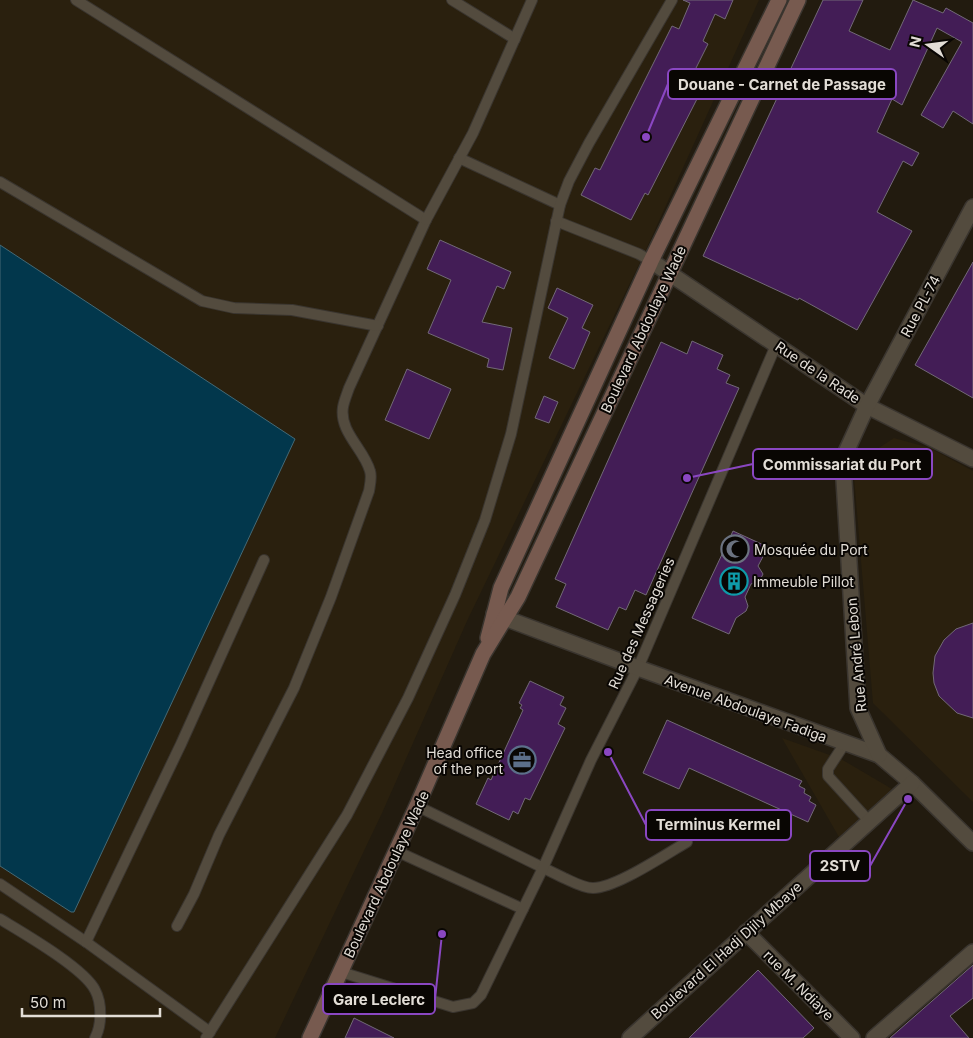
<svg xmlns="http://www.w3.org/2000/svg" width="973" height="1038" font-family="Inter,sans-serif">
<style>
.built{fill:#2a200e}
.water{fill:#02374c;stroke:#456975}
.building{fill:#431d56;stroke:#726977}
.lines{fill:none;stroke-linecap:round;stroke-linejoin:round}
.lane-casing{stroke:#3a352f;stroke-width:12}
.street-casing{stroke:#3a352f;stroke-width:18}
.secondary-casing{stroke:#3a352f;stroke-width:18}
.lane{stroke:#534b3e;stroke-width:10}
.street{stroke:#534b3e;stroke-width:15}
.secondary{stroke:#775a4f;stroke-width:15}
.labels{text-anchor:middle;dominant-baseline:central;stroke-width:4;stroke-linejoin:round;paint-order:stroke}
.street-label{font-size:14px;fill:#e2ddd6;stroke:#090603}
.poi-label{font-size:14px;fill:#e2ddd6;stroke:#090603;text-anchor:start}
.leader{fill:none;stroke:#8a47c2;stroke-width:2}
.callout-dot{fill:#8a47c2;stroke:#090603;stroke-width:2}
.callout{fill:#090603;stroke:#8a47c2;stroke-width:2}
.callout-label{font-size:15px;text-anchor:middle;font-weight:bold;fill:#e2ddd6}
</style>
<rect width="100%" height="100%" fill="#221b0f"/>
<!-- built -->
<g class="built">
<path d="M0,0H759L644,254L467,621L382,813L275,1038H0Z"/>
<path d="M894,438L930,448L973,471V802L873,703L853,465Z"/>
<path d="M782,738L841,759L892,789L839,837Z"/>
</g>
<!-- water -->
<path class="water" d="M0,245L295,439L74,912H71L0,866Z"/>
<!-- building -->
<g class="building">
<path d="M683,0H733L725,19L715,14L703,41L708,44L685,90L698,97L648,195L645,193L631,220L581,195L595,168L600,170L672,26L679,29L690,3Z"/>
<path d="M823,0H863L849,31L890,50L913,0L943,13L946,8L973,23V124L953,111L943,128L921,115L962,42L937,28L902,105L892,99L877,132L919,153L912,166L903,161L877,212L912,231L857,330L799,298L798,300L703,256Z"/>
<path d="M440,240L511,272L504,289L497,286L482,322L512,328L503,370L487,367L489,359L428,333L451,280L427,269Z"/>
<path d="M973,262V398L915,365Z"/>
<path d="M557,288L593,305L582,328L590,332L574,369L549,358L568,318L548,308Z"/>
<path d="M692,341L723,355L717,369L730,375L726,383L739,388L646,595L635,590L626,610L619,607L608,630L556,607L566,584L555,579L661,342L687,354Z"/>
<path d="M407,369L451,389L429,439L385,420Z"/>
<path d="M544,396L558,402L549,423L535,418Z"/>
<path d="M733,531L768,547L758,566L763,574L760,580L751,584L745,597L748,606L746,611L736,618L729,634L692,618Z"/>
<path d="M973,623V718L957,713L939,696L934,683L933,673L935,656L944,640L956,629Z"/>
<path d="M530,681L564,697L560,705L566,708L558,724L565,728L530,800L525,798L518,814L513,811L509,820L476,804L488,778L491,780L523,710L520,708L522,705L519,703Z"/>
<path d="M667,720L802,781L799,786L805,789L804,793L811,797L809,801L816,805L808,822L689,768L679,789L643,773Z"/>
<path d="M973,965V998L950,1016L969,1038H890Z"/>
<path d="M758,970L814,1028L803,1038H689Z"/>
<path d="M354,1018L394,1038H345Z"/>
</g>
<g class="lines">
<!-- lane casing -->
<g class="lane-casing">
<g id="lane">
<path d="M76,0L426,220L349,388C347,394 344,401 343,407C339,432 364,449 370,471C372,477 370,485 369,491L331,597L294,688L219,835L194,894L177,926"/>
<path d="M452,0L515,39"/>
<path d="M459,158L560,205"/>
<path d="M0,182L202,301L234,308L292,310L378,326"/>
<path d="M426,220L473,133L532,0"/>
<path d="M556,221L639,254L651,261"/>
<path d="M845,743L828,769V776L869,821"/>
<path d="M417,806L564,878C573,882 583,888 593,888C616,888 666,854 687,842"/>
<path d="M396,851L523,909"/>
<path d="M0,884L86,942L210,1032"/>
<path d="M0,919C23,933 84,968 95,990C102,1003 102,1025 95,1038"/>
<path d="M86,942L181,744L264,560"/>
<path d="M341,972L453,1007L473,1003L481,995L543,868L591,760L638,668L776,345"/>
<path d="M206,1038L347,815L408,698L455,595L485,520L511,434L560,205L569,181L589,143L672,0"/>
</g>
</g>
<!-- street casing -->
<g class="street-casing">
<g id="street">
<path d="M651,261L867,406L973,459"/>
<path d="M494,614L638,668L879,755L912,783L973,843"/>
<path d="M879,755L858,708L843,464L846,452L867,406L973,207"/>
<path d="M746,932L852,1038"/>
<path d="M630,1038L912,783"/>
<path d="M874,1038L973,952"/>
</g>
</g>
<!-- secondary casing -->
<g class="secondary-casing">
<g id="secondary">
<path d="M488,638L501,588L651,261L779,0"/>
<path d="M310,1038L417,806L483,654L518,597L798,0"/>
</g>
</g>
<!-- lane -->
<use href="#lane" class="lane"/>
<!-- street -->
<use href="#street" class="street"/>
<!-- secondary -->
<use href="#secondary" class="secondary"/>
</g>
<!-- icons -->
<defs>
<g id="mosque-ring" transform="scale(1.4375)"><circle r="9.5" fill="#090603" stroke="#6b7280" stroke-width="1.5"/><path d="M3.5-4.9A6 6 0 1 0 3.5 4.9A5 5 0 1 1 3.5-4.9Z" fill="#6b7280"/></g>
<g id="building-ring" transform="scale(1.4375)"><circle r="9.5" fill="#090603" stroke="#0f9aa8" stroke-width="1.5"/><path d="M-4-6H4V6H1V3H-1V6H-4ZM-2.5-4.3h1.7v1.8h-1.7ZM.8-4.3h1.7v1.8H.8ZM-2.5-1h1.7V.8h-1.7ZM.8-1h1.7V.8H.8Z" fill="#0f9aa8"/></g>
<g id="office-ring" transform="scale(1.4375)"><circle r="9.5" fill="#090603" stroke="#5c6f8a" stroke-width="1.5"/><path d="M-6-3h4V-5.5h4V-3h4V5H-6ZM-1-4.5V-3h2v-1.5ZM-6 0V1H6V0Z" fill="#5c6f8a"/></g>
</defs>
<g fill-rule="evenodd">
<use href="#mosque-ring" x="735" y="549"/>
<use href="#building-ring" x="734" y="581"/>
<use href="#office-ring" x="522" y="760"/>
</g>
<g class="labels">
<!-- street labels -->
<g class="street-label">
<text transform="translate(920 306) rotate(-62)">Rue PL-74</text>
<text transform="translate(643 329) rotate(-65)">Boulevard Abdoulaye Wade</text>
<text transform="translate(818 372) rotate(34)">Rue de la Rade</text>
<text transform="translate(641 623) rotate(-66)">Rue des Messageries</text>
<text transform="translate(856 655) rotate(-95)">Rue André Lebon</text>
<text transform="translate(746 708) rotate(20)">Avenue Abdoulaye Fadiga</text>
<text transform="translate(386 874) rotate(-65)">Boulevard Abdoulaye Wade</text>
<text transform="translate(726 950) rotate(-42)">Boulevard El Hadj Djily Mbaye</text>
<text transform="translate(799 985) rotate(45)">rue M. Ndiaye</text>
</g>
<!-- poi labels -->
<g class="poi-label">
<text x="754" y="549">Mosquée du Port</text>
<text x="753" y="581">Immeuble Pillot</text>
<text x="503" y="752" text-anchor="end">Head office<tspan x="503" dy="16">of the port</tspan></text>
</g>
</g>
<!-- callouts -->
<path class="leader" d="M646 137L668 84M687 478L753 464M608 752L646 825M908 799L870 866M442 934L435 999"/>
<g class="callout-dot">
<circle cx="646" cy="137" r="5"/>
<circle cx="687" cy="478" r="5"/>
<circle cx="608" cy="752" r="5"/>
<circle cx="908" cy="799" r="5"/>
<circle cx="442" cy="934" r="5"/>
</g>
<g class="callout">
<rect x="668" y="69" width="228" height="30" rx="5"/>
<rect x="753" y="449" width="179" height="30" rx="5"/>
<rect x="646" y="810" width="145" height="30" rx="5"/>
<rect x="810" y="851" width="60" height="30" rx="5"/>
<rect x="323" y="984" width="112" height="30" rx="5"/>
</g>
<g class="callout-label">
<text x="782" y="90">Douane - Carnet de Passage</text>
<text x="842" y="470">Commissariat du Port</text>
<text x="718" y="830">Terminus Kermel</text>
<text x="840" y="871">2STV</text>
<text x="379" y="1005">Gare Leclerc</text>
</g>
<!-- north arrow -->
<g transform="translate(928 45) rotate(284)" stroke="#090603" stroke-width="4" paint-order="stroke">
<path d="M0-4L9 19L0 12L-9 19Z" fill="#e2ddd6"/>
<text y="-8" font-size="14" font-weight="bold" text-anchor="middle" fill="#e2ddd6">N</text>
</g>
<!-- scale -->
<path d="M22 1008v8h138v-8" fill="none" stroke="#e2ddd6" stroke-width="2.5"/>
<text x="30" y="1008" font-size="15" fill="#e2ddd6" stroke="#090603" stroke-width="4" paint-order="stroke">50 m</text>
</svg>
